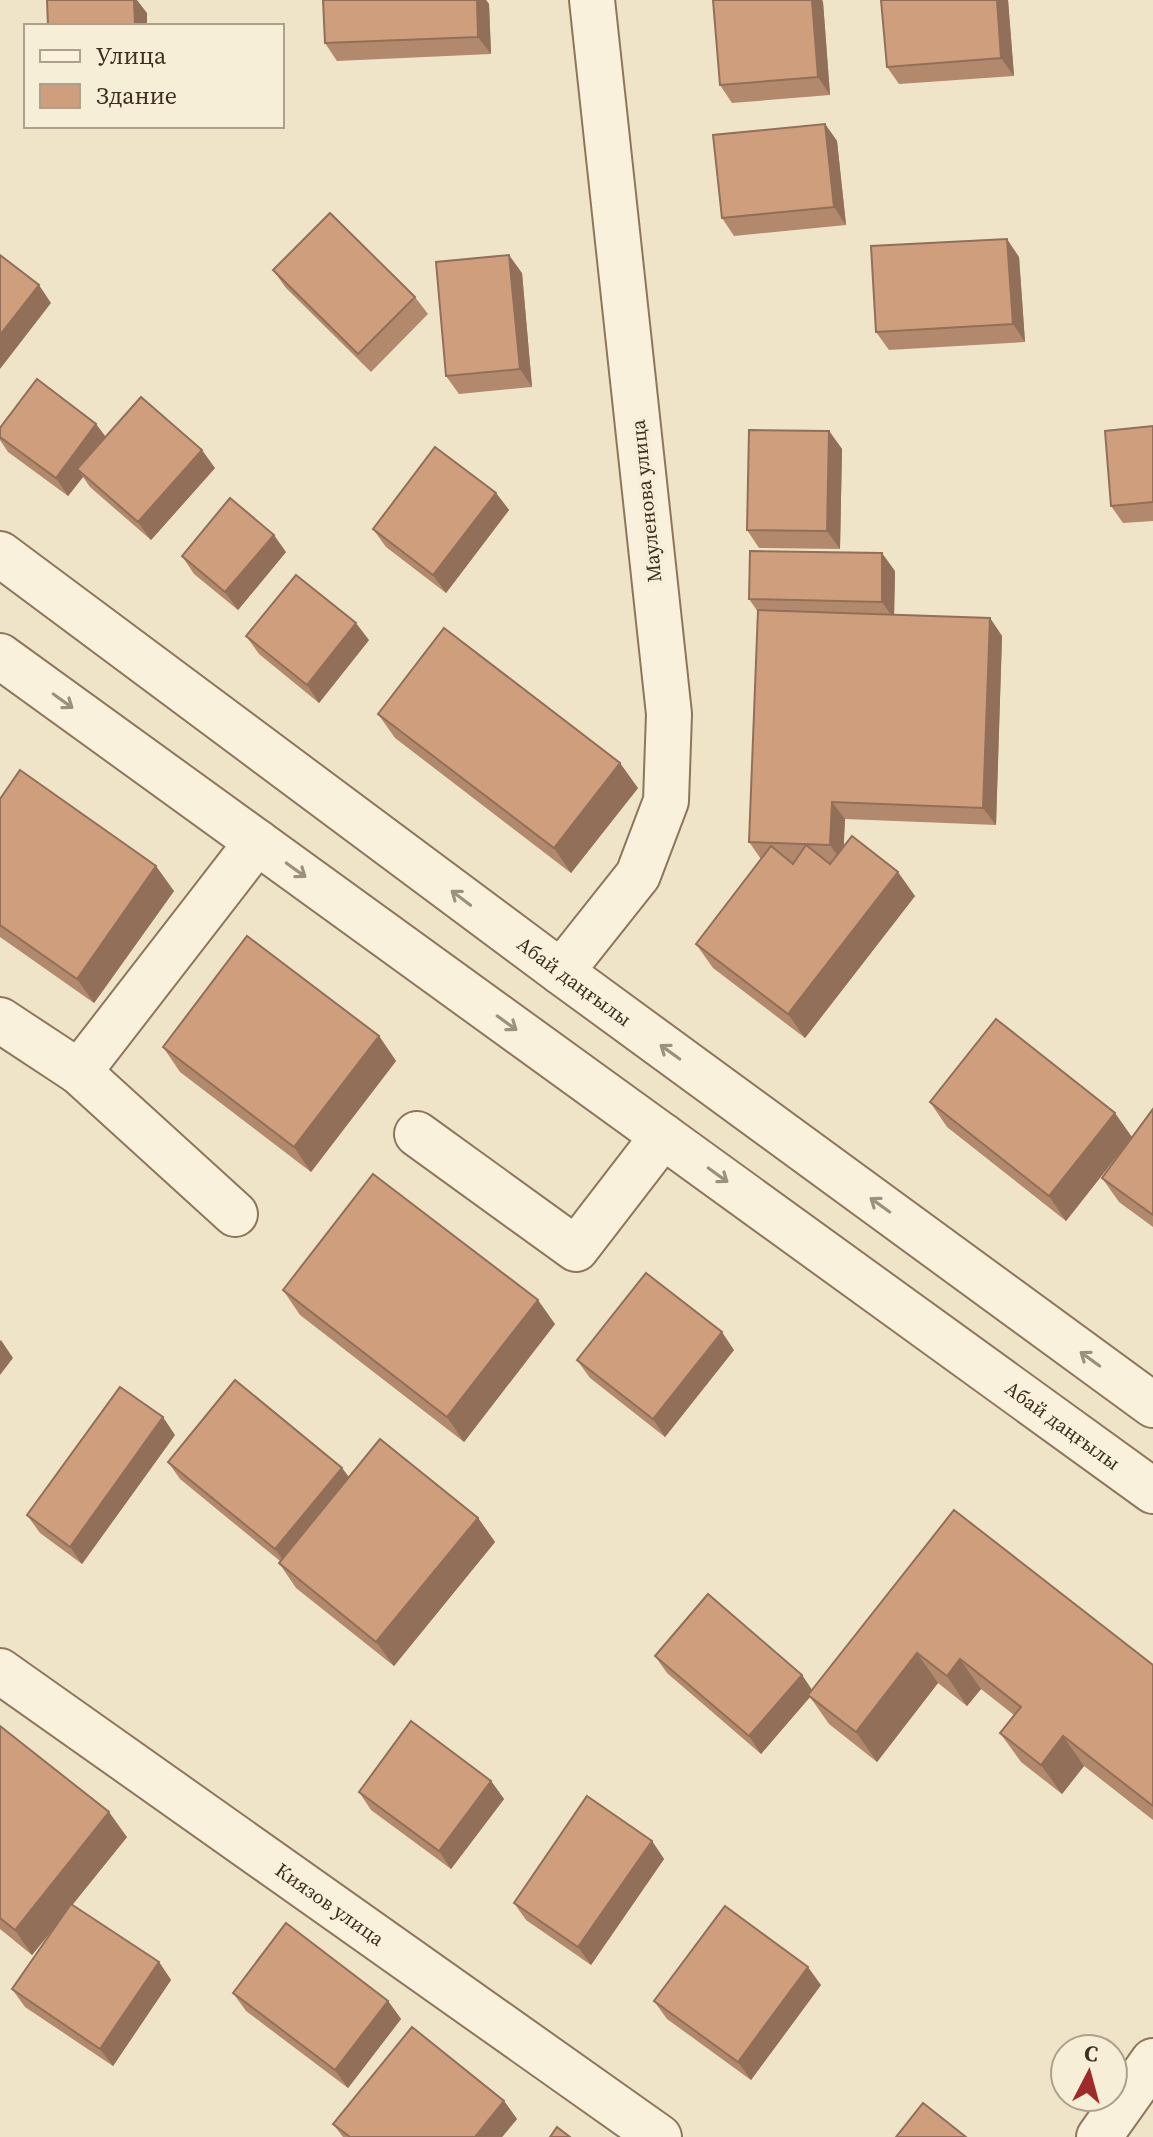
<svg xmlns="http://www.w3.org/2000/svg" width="1153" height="2137" font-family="'Source Serif 4',serif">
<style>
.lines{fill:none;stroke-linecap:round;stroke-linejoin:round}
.minor-casing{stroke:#8d765c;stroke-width:48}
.minor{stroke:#faf1dc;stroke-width:44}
.wall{fill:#b2896c}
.shaded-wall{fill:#916f58}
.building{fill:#cf9f7d;stroke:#916f58;stroke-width:2}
.oneway{stroke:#9c907e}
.labels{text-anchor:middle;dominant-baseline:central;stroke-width:8;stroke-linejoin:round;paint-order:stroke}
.street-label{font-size:20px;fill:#3d2e20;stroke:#f7eed8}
</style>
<rect width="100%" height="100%" fill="#f0e4c8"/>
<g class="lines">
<!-- minor casing -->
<g class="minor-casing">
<g id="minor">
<path id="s1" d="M0,554L561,972L1153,1405"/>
<path id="s2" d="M0,656L1153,1491"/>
<path d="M561,972L638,875L666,801L669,714L592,0"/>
<path d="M0,1020L79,1072L235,1214"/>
<path d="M79,1072L257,842"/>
<path d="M417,1134L576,1249L663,1136"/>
<path id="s3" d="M0,1671L659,2137"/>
<path d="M1099,2137L1153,2061"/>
</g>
</g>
<!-- minor -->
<use href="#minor" class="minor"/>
</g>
<!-- wall -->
<g class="wall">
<path d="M323,0H486L489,4L491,54L337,61L325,43Z"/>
<path d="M713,0H822L823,2L830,95L732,103L720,85Z"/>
<path d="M881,0H1008L1014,76L899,84L887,67Z"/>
<path d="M825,124L837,141L846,225L734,236L722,218Z"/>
<path d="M1019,257L1025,342L889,350L876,332Z"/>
<path d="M273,270L415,297L428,314L371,372L286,288Z"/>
<path d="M522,273L532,387L459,394L446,376Z"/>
<path d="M96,424L106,437L215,468L151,540L90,487L83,477L68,496L8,452L0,440V428Z"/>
<path d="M1153,426V521L1123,523L1111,506Z"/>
<path d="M829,431L842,449L840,549L759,548L747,530Z"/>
<path d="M496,493L509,510L446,593L386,547L373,529Z"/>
<path d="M286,552L238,610L194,574L182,556Z"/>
<path d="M895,571L894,615L990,618L1002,636L996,825L845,819L843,847L915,896L805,1038L713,968L696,944L761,859L749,842L758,612L749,599Z"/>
<path d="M246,636L369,640L319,703L259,654Z"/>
<path d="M378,714L638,788L571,873L395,738Z"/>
<path d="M0,799L174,891L94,1003L0,937Z"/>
<path d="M379,1036L396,1061L311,1172L180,1072L163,1047Z"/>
<path d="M930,1102L1132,1137L1153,1109V1227L1119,1202L1102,1178L1126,1145L1066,1221L947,1127Z"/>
<path d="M283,1290L555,1324L464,1442L300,1315Z"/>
<path d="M734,1350L665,1437L590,1378L577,1360Z"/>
<path d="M175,1435L82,1564L40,1533L27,1515Z"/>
<path d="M168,1462L342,1468L349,1477L478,1518L495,1542L394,1666L296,1588L279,1563L280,1561L180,1479Z"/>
<path d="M954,1510L1153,1665V1820L1084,1766L1062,1794L1021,1762L1000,1733L1014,1715L981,1689L967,1706L938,1683L877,1762L829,1724L810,1697L761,1754L667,1673L655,1656L802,1675L812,1690Z"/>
<path d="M0,1726L127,1837L72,1905L159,1962L171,1980L113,2066L25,2007L12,1989L55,1927L32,1955L0,1929Z"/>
<path d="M491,1781L504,1799L451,1869L371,1810L359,1792Z"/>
<path d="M652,1841L664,1859L591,1965L526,1920L514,1903Z"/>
<path d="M821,1985L751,2080L667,2019L654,2001Z"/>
<path d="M233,1993L388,2001L401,2019L348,2088L246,2011Z"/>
<path d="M504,2101L517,2119L502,2137H343L333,2124Z"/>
</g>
<!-- shaded-wall -->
<g class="shaded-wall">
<path d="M134,0H137L147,13V26H135Z"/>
<path d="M477,0H486L489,4L491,54L478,37Z"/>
<path d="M812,0H822L823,2L830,95L818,77Z"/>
<path d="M997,0H1008L1014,76L1001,58Z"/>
<path d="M825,124L837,141L846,225L834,207Z"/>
<path d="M1007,239L1019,257L1025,342L1013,324Z"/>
<path d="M509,255L522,273L532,387L520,369Z"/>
<path d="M39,285L51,303L0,369V335Z"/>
<path d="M96,424L109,442L77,469L83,477L68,496L56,478Z"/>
<path d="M829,431L842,449L840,549L827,531Z"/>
<path d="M202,450L215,468L151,540L138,522Z"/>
<path d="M496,493L509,510L446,593L433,575Z"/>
<path d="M274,535L286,552L238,610L225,592Z"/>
<path d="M882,553L895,571L894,619L882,602Z"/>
<path d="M990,618L1002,636L996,825L983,808Z"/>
<path d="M356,623L369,640L319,703L307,685Z"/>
<path d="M620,763L638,788L571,873L554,848Z"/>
<path d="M832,802L845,819L843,863L830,845Z"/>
<path d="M156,866L174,891L94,1003L77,979Z"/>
<path d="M898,872L915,896L805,1038L788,1014Z"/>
<path d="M379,1036L396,1061L311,1172L294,1147Z"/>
<path d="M1115,1113L1132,1137L1066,1221L1049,1196Z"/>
<path d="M538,1300L555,1324L464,1442L447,1417Z"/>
<path d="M722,1332L734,1350L665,1437L653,1419Z"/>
<path d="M1,1340L13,1358L0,1375V1341Z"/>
<path d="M163,1417L175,1435L82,1564L70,1547Z"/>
<path d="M342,1468L355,1486L288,1567L275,1549Z"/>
<path d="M478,1518L495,1542L394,1666L376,1642Z"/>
<path d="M917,1653L938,1683L877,1762L856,1732Z"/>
<path d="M960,1659L981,1689L967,1706L947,1676Z"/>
<path d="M802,1675L814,1693L808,1695L810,1697L761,1754L749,1736Z"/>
<path d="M1063,1736L1084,1766L1062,1794L1041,1765Z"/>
<path d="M491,1781L504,1799L451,1869L439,1851Z"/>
<path d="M109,1812L127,1837L32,1955L15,1930Z"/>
<path d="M652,1841L664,1859L591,1965L578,1947Z"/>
<path d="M159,1962L171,1980L113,2066L100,2049Z"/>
<path d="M808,1967L821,1985L751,2080L738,2062Z"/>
<path d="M388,2001L401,2019L348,2088L335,2070Z"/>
<path d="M504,2101L517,2119L502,2137H475Z"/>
</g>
<!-- building -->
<g class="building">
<path d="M47,0H134L135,26H48Z"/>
<path d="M323,0H477L478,37L325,43Z"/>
<path d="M713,0H812L818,77L720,85Z"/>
<path d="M881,0H997L1001,58L887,67Z"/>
<path d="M825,124L834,207L722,218L713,135Z"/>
<path d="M330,213L415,297L358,354L273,270Z"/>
<path d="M1007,239L1013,324L876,332L871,246Z"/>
<path d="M0,255L39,285L0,335Z"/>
<path d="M509,255L520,369L446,376L436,262Z"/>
<path d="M37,379L96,424L56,478L0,437V428Z"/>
<path d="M141,397L202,450L138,522L77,469Z"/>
<path d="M1153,426V502L1111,506L1105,431Z"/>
<path d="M749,430L829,431L827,531L747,530Z"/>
<path d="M435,447L496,493L433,575L373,529Z"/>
<path d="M230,498L274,535L225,592L182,556Z"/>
<path d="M750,551L882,553V602L749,599Z"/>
<path d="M296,575L356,623L307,685L246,636Z"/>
<path d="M758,610L990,618L983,808L832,802L830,845L749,842Z"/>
<path d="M444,628L620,763L554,848L378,714Z"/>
<path d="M20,770L156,866L77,979L0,925V799Z"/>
<path d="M852,836L898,872L788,1014L696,944L771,846L793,864L806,845L830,864Z"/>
<path d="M247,936L379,1036L294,1147L163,1047Z"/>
<path d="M996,1019L1115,1113L1049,1196L930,1102Z"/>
<path d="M1153,1109V1215L1102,1178Z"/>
<path d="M373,1174L538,1300L447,1417L283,1290Z"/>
<path d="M646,1273L722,1332L653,1419L577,1360Z"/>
<path d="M235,1380L342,1468L275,1549L168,1462Z"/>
<path d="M120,1387L163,1417L70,1547L27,1515Z"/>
<path d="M380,1439L478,1518L376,1642L279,1563Z"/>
<path d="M954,1510L1153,1665V1806L1063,1736L1041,1765L1000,1733L1021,1707L960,1659L947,1676L917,1653L856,1732L808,1695Z"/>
<path d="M708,1594L802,1675L749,1736L655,1656Z"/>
<path d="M411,1721L491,1781L439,1851L359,1792Z"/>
<path d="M0,1726L109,1812L15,1930L0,1918Z"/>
<path d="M587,1796L652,1841L578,1947L514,1903Z"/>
<path d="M71,1904L159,1962L100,2049L12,1989Z"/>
<path d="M725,1906L808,1967L738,2062L654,2001Z"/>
<path d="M286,1923L388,2001L335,2070L233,1993Z"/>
<path d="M412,2027L504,2101L475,2137H350L333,2124Z"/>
<path d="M923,2103L966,2137H896Z"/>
<path d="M557,2127L570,2137H550Z"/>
</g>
<!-- one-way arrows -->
<defs><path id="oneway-shaft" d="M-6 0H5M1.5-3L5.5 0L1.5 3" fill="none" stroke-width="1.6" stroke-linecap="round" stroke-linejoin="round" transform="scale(2)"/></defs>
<g class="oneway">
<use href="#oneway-shaft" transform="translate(63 701) rotate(36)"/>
<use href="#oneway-shaft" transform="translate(296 870) rotate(36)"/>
<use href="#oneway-shaft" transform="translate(461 898) rotate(-143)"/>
<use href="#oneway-shaft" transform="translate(507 1023) rotate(36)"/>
<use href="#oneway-shaft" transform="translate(670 1052) rotate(-144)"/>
<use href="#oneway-shaft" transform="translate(718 1175) rotate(36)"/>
<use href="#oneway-shaft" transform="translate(880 1205) rotate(-144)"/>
<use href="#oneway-shaft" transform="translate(1090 1359) rotate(-144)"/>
</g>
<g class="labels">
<!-- street labels -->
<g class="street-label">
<text transform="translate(646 501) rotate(-96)">Мауленова улица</text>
<text stroke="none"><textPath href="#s1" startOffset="716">Абай даңғылы</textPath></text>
<text stroke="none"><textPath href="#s2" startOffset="1312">Абай даңғылы</textPath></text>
<text stroke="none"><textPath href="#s3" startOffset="404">Киязов улица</textPath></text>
</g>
</g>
<!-- legend -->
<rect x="24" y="24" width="260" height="104" fill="#f7eed8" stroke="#ada18e" stroke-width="2"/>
<rect x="40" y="50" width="40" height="12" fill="#faf1dc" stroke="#ada18e" stroke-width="2"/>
<text x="96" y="64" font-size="24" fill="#3d2e20">Улица</text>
<rect x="40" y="84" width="40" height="24" fill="#cf9f7d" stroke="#ada18e" stroke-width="2"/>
<text x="96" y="104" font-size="24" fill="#3d2e20">Здание</text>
<!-- north arrow -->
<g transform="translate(1089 2073) rotate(6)"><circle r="38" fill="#f7eed8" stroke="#ada18e" stroke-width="2"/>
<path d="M0-6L14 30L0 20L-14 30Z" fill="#9e2a2b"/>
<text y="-12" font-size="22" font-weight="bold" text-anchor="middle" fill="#3d2e20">С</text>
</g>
</svg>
